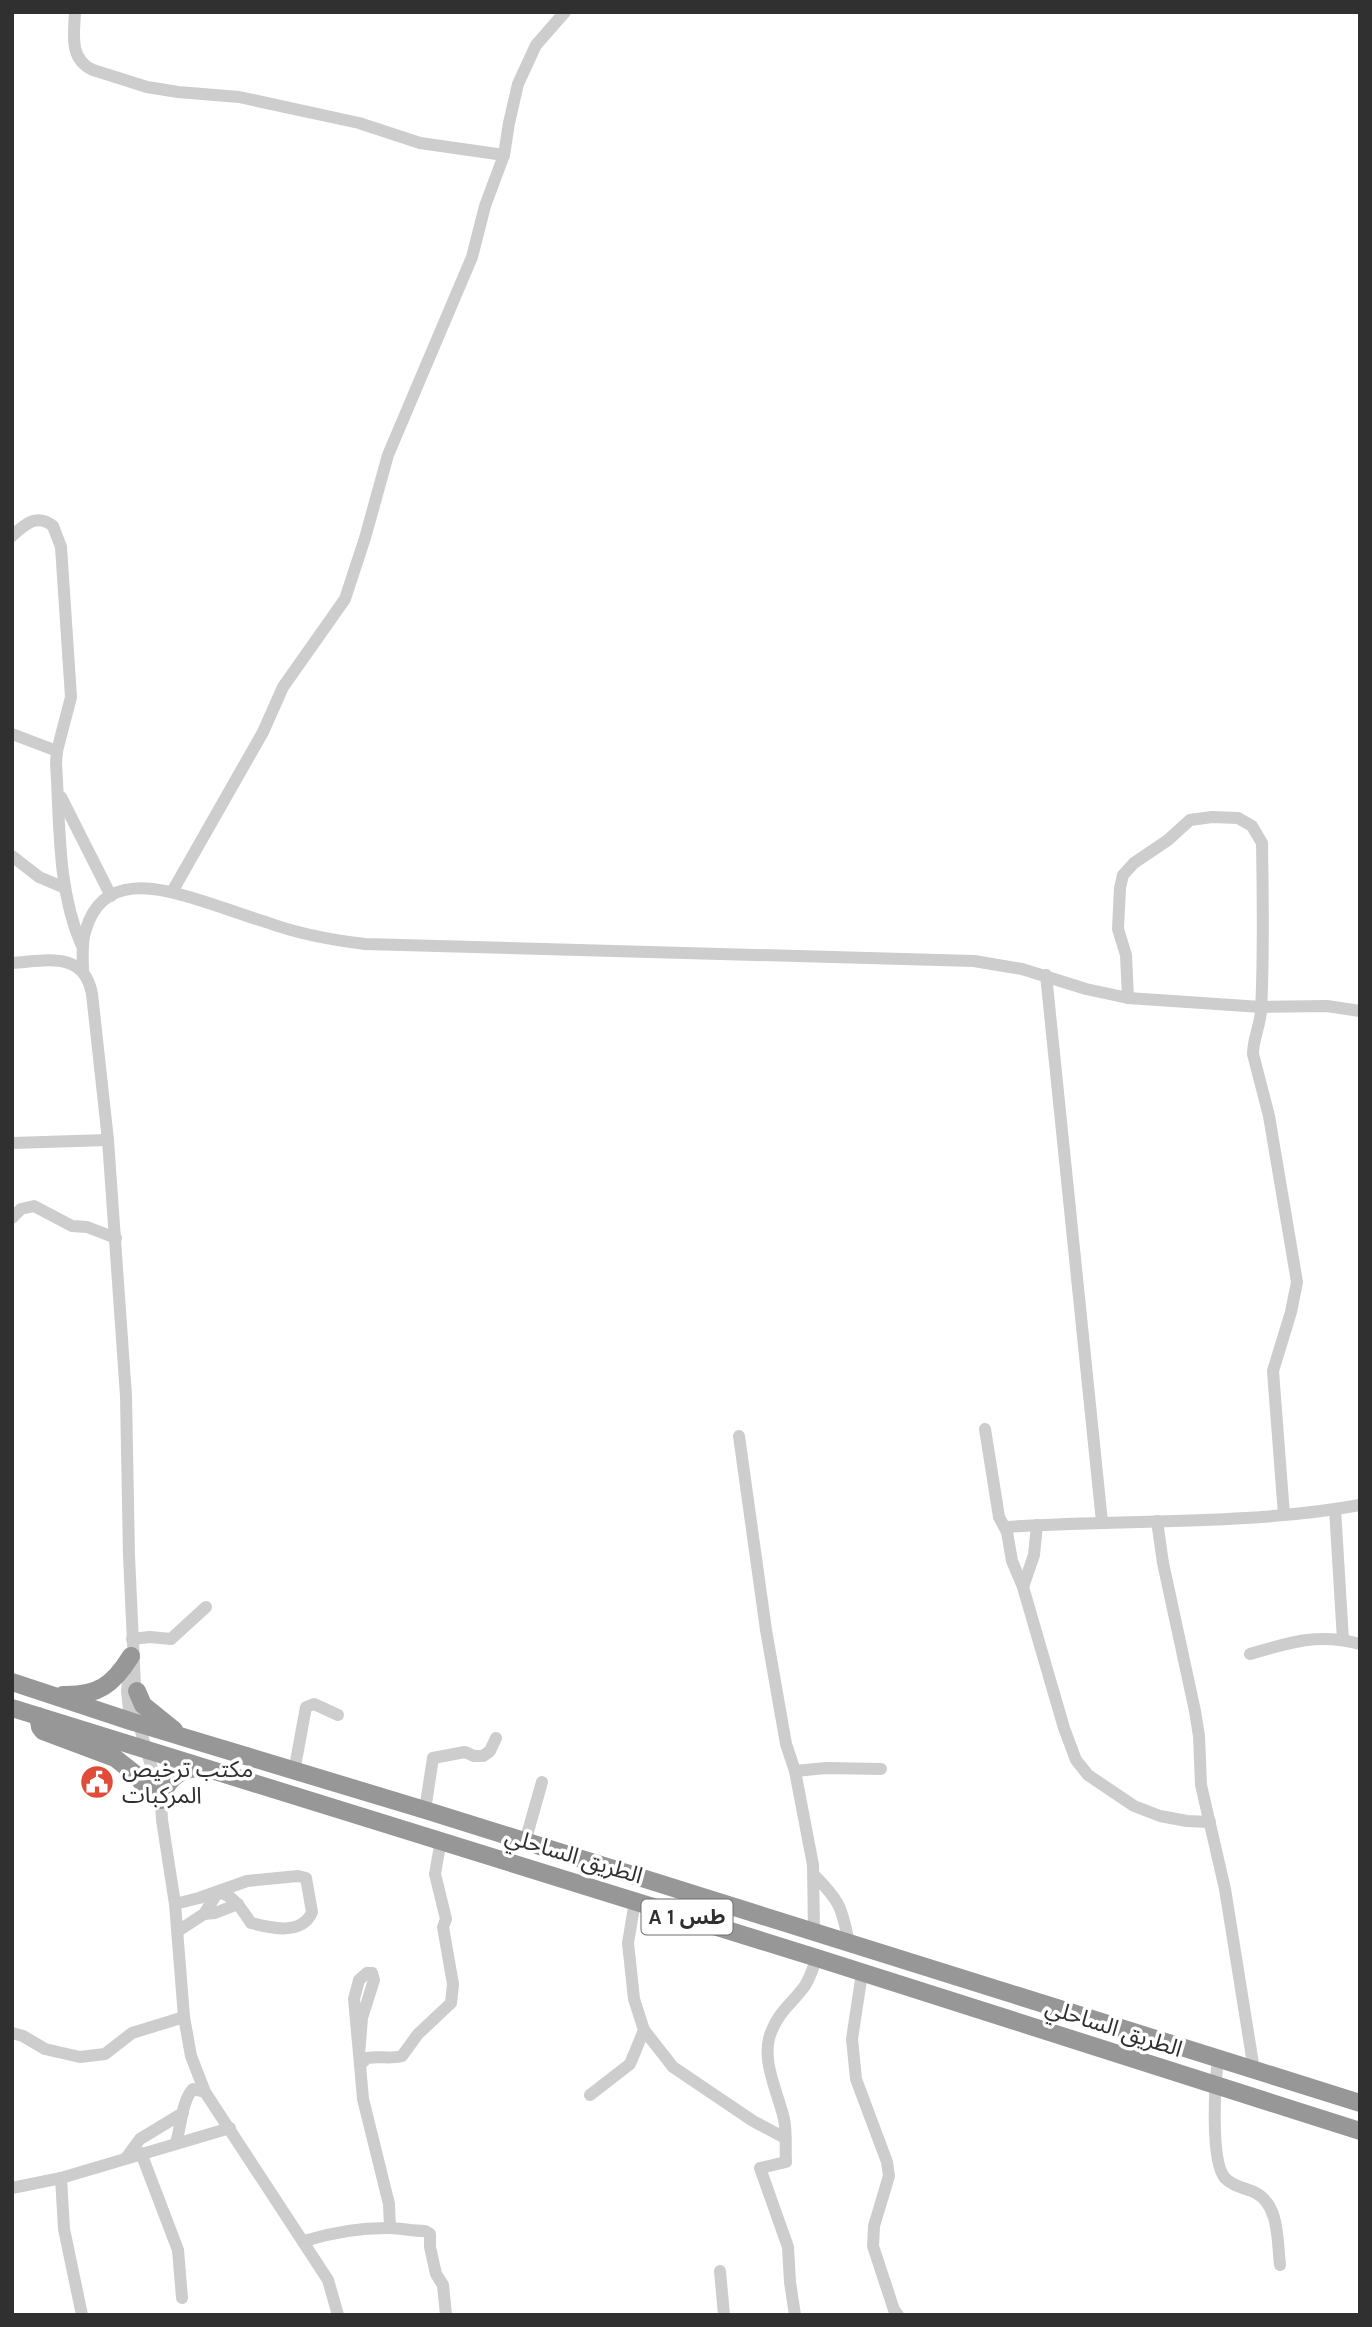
<svg xmlns="http://www.w3.org/2000/svg" width="1372" height="2327" font-family="Karla,'Noto Sans Arabic',sans-serif">
<style>
.lines{fill:none;stroke-linecap:round;stroke-linejoin:round}
.minor{stroke:#cdcdcd;stroke-width:12}
.highway{stroke:#979797;stroke-width:18}
.labels{text-anchor:middle;dominant-baseline:central;stroke-width:7;stroke-linejoin:round;paint-order:stroke}
.shield{fill:#fff;stroke:#6e6e6e;stroke-width:2}
.shield-label{font-size:21px;font-weight:bold;fill:#303030}
.poi-label{font-size:23px;fill:#303030;stroke:#fff;text-anchor:start}
.street-label{font-size:23px;fill:#303030;stroke:#fff}
</style>
<rect width="100%" height="100%" fill="#fff"/>
<g class="lines">
<!-- minor -->
<g class="minor">
<path d="M75,12C74,35 69,59 93,70L147,87L178,92L239,97L359,123L420,143L504,155"/>
<path d="M12,536C25,524 37,513 53,526L61,547L71,697L57,751L56,763C60,823 57,888 81,944"/>
<path d="M12,734L57,751"/>
<path d="M61,797L111,896"/>
<path d="M12,856L39,877L65,888"/>
<path d="M172,892L263,732L283,687L345,599L365,538L388,455L472,257L485,206L504,155L509,123L518,84L536,45L565,12"/>
<path d="M12,963C46,961 84,950 92,994L108,1140L126,1396L129,1556L136,1707C141,1746 161,1781 162,1820L175,1904L184,2017L191,2056L205,2092L328,2280L338,2315"/>
<path d="M83,972C83,958 81,942 86,929C103,873 157,887 199,900C222,907 243,915 266,922C298,934 331,940 365,944L974,961L1022,969L1086,989L1128,998L1261,1007L1327,1006L1360,1011"/>
<path d="M1046,975L1102,1522"/>
<path d="M1128,998L1126,955L1118,929L1120,888L1123,875L1134,863L1168,840L1190,820L1212,817L1238,818L1252,826L1262,843C1263,899 1264,955 1261,1011C1260,1026 1253,1039 1253,1054L1269,1116L1297,1282L1291,1312L1273,1371L1284,1515"/>
<path d="M12,1143L108,1140"/>
<path d="M12,1218L21,1209L34,1206L72,1226L87,1227L116,1238"/>
<path d="M985,1429L999,1517L1007,1532L1012,1561L1023,1587L1064,1728L1076,1760L1088,1775L1134,1806L1160,1816L1187,1821L1210,1822"/>
<path d="M739,1436L766,1630L786,1744L795,1771L813,1865L814,1933"/>
<path d="M1335,1509L1343,1640"/>
<path d="M1157,1521L1163,1563L1195,1711L1199,1736L1201,1785L1225,1889L1254,2070"/>
<path d="M1006,1527C1124,1519 1243,1526 1360,1505"/>
<path d="M1023,1587L1034,1555L1037,1525"/>
<path d="M132,1639L150,1637L171,1639L206,1607"/>
<path d="M1250,1654C1290,1642 1319,1633 1360,1644"/>
<path d="M129,1671L127,1691L130,1720"/>
<path d="M795,1771L826,1768L881,1769"/>
<path d="M294,1772L306,1707L314,1704L338,1715"/>
<path d="M425,1810L433,1758L465,1752L474,1756H483L490,1751L496,1738"/>
<path d="M525,1842L542,1782"/>
<path d="M814,1875C840,1901 842,1908 849,1943"/>
<path d="M175,1904L199,1898L247,1881L298,1876L306,1878L312,1912C302,1936 270,1928 251,1923C242,1910 234,1895 218,1892L204,1914L178,1931"/>
<path d="M204,1914L215,1913L238,1904"/>
<path d="M862,1973L852,2039L856,2079L887,2162L889,2176L874,2226L873,2246L894,2310L898,2315"/>
<path d="M644,2030L673,2067L753,2121L785,2138"/>
<path d="M12,2033L23,2036L45,2049L80,2057L105,2054L132,2033L184,2017"/>
<path d="M359,2055L362,2018L374,1980L372,1973H367L359,1980L354,1999L360,2065"/>
<path d="M1218,2060C1215,2083 1210,2161 1225,2178C1232,2186 1245,2188 1254,2192C1280,2204 1277,2241 1280,2265"/>
<path d="M590,2095L630,2064L644,2030L634,1999L628,1943L635,1901"/>
<path d="M176,2143C181,2127 182,2100 193,2089L205,2092"/>
<path d="M141,2153L178,2250L182,2298"/>
<path d="M126,2158L140,2139L183,2113"/>
<path d="M61,2178L64,2229L82,2315"/>
<path d="M12,2188L61,2178L230,2128"/>
<path d="M390,2228L389,2204L363,2099L360,2065L367,2058C380,2056 390,2059 402,2056L418,2034L451,2003L453,1984L443,1927L446,1919L435,1874L441,1840"/>
<path d="M304,2241C330,2233 359,2228 387,2228C399,2228 413,2231 425,2231L430,2234V2247L436,2274L443,2285L446,2315"/>
<path d="M720,2271L724,2315"/>
<path d="M795,2315L790,2282L788,2247L760,2168L786,2162C785,2148 787,2133 784,2119C778,2092 759,2058 772,2030C779,2012 793,2002 804,1987C810,1979 813,1967 817,1958"/>
</g>
<!-- highway -->
<g class="highway">
<path d="M12,1682L130,1721L425,1810L1360,2103"/>
<path d="M137,1691L143,1705L174,1730"/>
<path d="M63,1695C98,1696 113,1685 131,1656"/>
<path d="M12,1708L817,1958L1360,2131"/>
<path d="M38,1716L40,1727L43,1731L115,1758L134,1773L150,1792"/>
<path d="M161,1800C166,1780 180,1768 201,1768"/>
</g>
</g>
<!-- icons -->
<defs>
<g id="civic-disc" transform="scale(1.75)"><circle r="9.5" fill="#e04c39" stroke="#fff"/><path d="M-.6-6.5H3V-4.5H.6V-3L4-1V1h2V6H-6V1h2V-1L-.6-3ZM-1.2 2.5V6h2.4V2.5Z" fill="#fff"/></g>
</defs>
<g fill-rule="evenodd">
<use href="#civic-disc" x="97" y="1782"/>
</g>
<g class="labels">
<!-- shield labels -->
<rect class="shield" x="641.5" y="1899.5" width="91" height="35" rx="5"/>
<g class="shield-label">
<text x="687" y="1917">A 1 طس</text>
</g>
<!-- poi labels -->
<g class="poi-label">
<text x="122" y="1769">مكتب ترخيص<tspan x="122" dy="26">المركبات</tspan></text>
</g>
<!-- street labels -->
<g class="street-label">
<text transform="translate(574 1856) rotate(17)">الطريق الساحلي</text>
<text transform="translate(1114 2028) rotate(18)">الطريق الساحلي</text>
</g>
</g>
<!-- border -->
<rect width="1372" height="2327" fill="none" stroke="#303030" stroke-width="28"/>
</svg>
